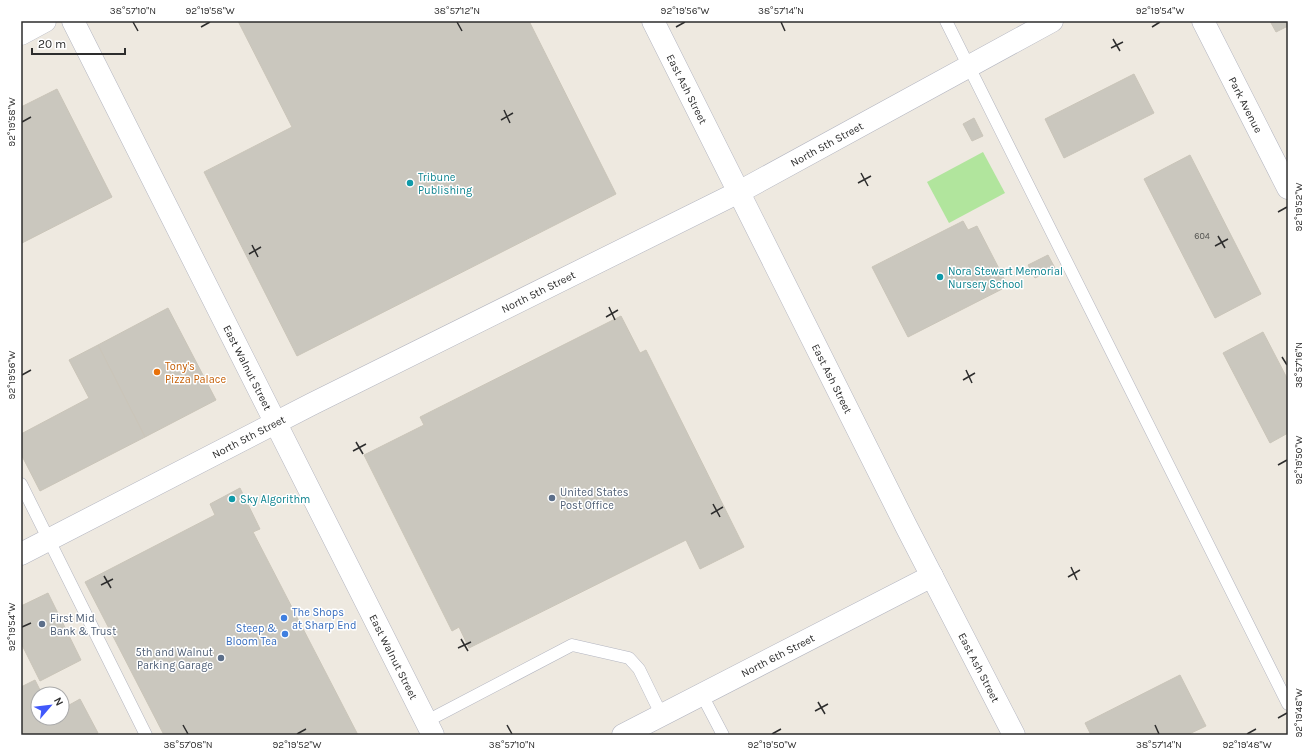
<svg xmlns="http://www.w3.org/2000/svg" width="1309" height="756" font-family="Karla,sans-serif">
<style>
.green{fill:#b1e59d}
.building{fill:#cac7be;stroke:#cac5b9}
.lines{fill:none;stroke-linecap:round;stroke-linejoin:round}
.service-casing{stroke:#b3b5c0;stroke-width:13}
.minor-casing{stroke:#b3b5c0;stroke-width:23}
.service{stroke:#fff;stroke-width:12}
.minor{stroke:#fff;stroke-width:22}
.ticks{fill:none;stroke:#2d2d2d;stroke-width:1.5}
.culture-dot{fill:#0f9aa8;stroke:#fff;stroke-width:1.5}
.food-dot{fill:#e8710a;stroke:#fff;stroke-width:1.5}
.service-dot{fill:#5c6f8a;stroke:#fff;stroke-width:1.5}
.shop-dot{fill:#3f7fe0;stroke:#fff;stroke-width:1.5}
.labels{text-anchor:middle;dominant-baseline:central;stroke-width:3;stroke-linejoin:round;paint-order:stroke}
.number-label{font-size:9px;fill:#545451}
.street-label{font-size:11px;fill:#2d2d2d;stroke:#fff}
.culture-label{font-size:11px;fill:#0d838f;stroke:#fff;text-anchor:start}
.food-label{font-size:11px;fill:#c56008;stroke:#fff;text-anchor:start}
.service-label{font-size:11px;fill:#4e5e75;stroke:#fff;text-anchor:start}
.shop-label{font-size:11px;fill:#366cbe;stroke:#fff;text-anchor:start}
.neatline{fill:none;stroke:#2d2d2d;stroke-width:1.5}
.ticks-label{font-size:10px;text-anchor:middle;fill:#2d2d2d}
</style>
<rect width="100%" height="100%" fill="#eee9e0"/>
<!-- green -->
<path class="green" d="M983,152L1005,193L949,223L927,182Z"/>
<!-- building -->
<g class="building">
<path d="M238,21H529L616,194L297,356L204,172L292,127Z"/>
<path d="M1270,21H1288V26L1276,32Z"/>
<path d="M1134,74L1154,113L1064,158L1045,119Z"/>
<path d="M57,89L112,197L22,243L21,107Z"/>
<path d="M974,118L983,136L972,141L963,124Z"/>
<path d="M1190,155L1261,294L1215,318L1144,179Z"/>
<path d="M963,221L968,230L977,226L1008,286L908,337L872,267Z"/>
<path d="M1048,255L1055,268L1035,278L1028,265Z"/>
<path d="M168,308L216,400L145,437L98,345Z"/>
<path d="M621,316L640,353L646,350L744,547L700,569L686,540L469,648L459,627L452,631L364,455L424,425L420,417Z"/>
<path d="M1263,332L1288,380V433L1270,443L1223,353Z"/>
<path d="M98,345L145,437L40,491L21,454V434L89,398L69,360Z"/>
<path d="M240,488L260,529L253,532L358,735H164L85,582L215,515L210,504Z"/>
<path d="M48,593L81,660L40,681L21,643V606Z"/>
<path d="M1180,675L1206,726L1187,735H1091L1085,723Z"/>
<path d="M35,680L42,694H38V718H62V709L80,699L98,733L94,735H21V687Z"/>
</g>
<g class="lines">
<!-- service casing -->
<g class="service-casing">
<g id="service">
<path d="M946,21L1288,704"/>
<path d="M21,484L146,735"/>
<path d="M702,695L723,735"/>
<path d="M427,721L572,645L629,658L639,669L662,716"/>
</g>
</g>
<!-- minor casing -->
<g class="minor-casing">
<g id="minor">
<path id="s1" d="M73,21L433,735"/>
<path id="s2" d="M653,21L906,526L1014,735"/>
<path id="s3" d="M1203,21L1288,188"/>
<path d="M21,34L45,21"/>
<path id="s4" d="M21,554L312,404L739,192L1052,21"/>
<path id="s5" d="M623,735L932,576"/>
</g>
</g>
<!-- service -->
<use href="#service" class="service"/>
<!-- minor -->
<use href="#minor" class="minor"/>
</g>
<!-- ticks -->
<path class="ticks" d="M133,22L138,31M457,22L462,31M781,22L785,31M201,27L210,22M676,27L685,22M1152,27L1160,22M1113,39L1120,51M1111,48L1123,42M504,110L510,123M501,120L513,113M22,122L31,117M861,173L868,186M858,183L871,176M1278,212L1287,207M1218,236L1225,248M252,245L258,257M1215,246L1228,239M249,254L261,247M609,307L615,320M606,317L618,310M1282,357L1287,365M966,370L972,383M22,375L31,370M963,380L975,373M356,442L363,454M353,451L366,444M1278,465L1287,460M713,504L720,517M711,514L723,507M1071,567L1077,580M104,576L111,588M1068,577L1080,570M101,585L113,579M22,627L31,623M461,639L468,651M458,648L471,642M818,702L825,714M815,711L828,704M1278,718L1287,713M183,725L188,734M507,725L512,734M1155,725L1159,734M297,734L306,729M772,734L781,729M1247,734L1256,729"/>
<!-- markers -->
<g class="culture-dot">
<circle cx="410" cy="183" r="4"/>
<circle cx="940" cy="277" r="4"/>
<circle cx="232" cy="499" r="4"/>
</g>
<circle class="food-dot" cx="157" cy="372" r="4"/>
<g class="service-dot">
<circle cx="552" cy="498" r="4"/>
<circle cx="42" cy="624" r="4"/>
<circle cx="221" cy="658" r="4"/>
</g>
<g class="shop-dot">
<circle cx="284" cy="618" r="4"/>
<circle cx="285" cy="634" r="4"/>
</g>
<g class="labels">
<!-- number labels -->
<g class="number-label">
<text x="1202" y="236">604</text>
</g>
<!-- street labels -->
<g class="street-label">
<text stroke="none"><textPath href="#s2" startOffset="76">East Ash Street</textPath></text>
<text stroke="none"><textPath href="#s3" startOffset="94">Park Avenue</textPath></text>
<text stroke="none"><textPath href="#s4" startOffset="904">North 5th Street</textPath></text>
<text stroke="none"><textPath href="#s4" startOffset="580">North 5th Street</textPath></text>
<text stroke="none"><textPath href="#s1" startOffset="388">East Walnut Street</textPath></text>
<text stroke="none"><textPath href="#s2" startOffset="400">East Ash Street</textPath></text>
<text stroke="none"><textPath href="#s4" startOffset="256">North 5th Street</textPath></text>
<text stroke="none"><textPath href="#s1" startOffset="712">East Walnut Street</textPath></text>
<text stroke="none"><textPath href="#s5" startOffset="174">North 6th Street</textPath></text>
<text stroke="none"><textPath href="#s2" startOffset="724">East Ash Street</textPath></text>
</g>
<!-- culture labels -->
<g class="culture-label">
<text x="418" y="177">Tribune<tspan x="418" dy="13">Publishing</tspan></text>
<text x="948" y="271">Nora Stewart Memorial<tspan x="948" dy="13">Nursery School</tspan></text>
<text x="240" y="499">Sky Algorithm</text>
</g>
<!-- food labels -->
<g class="food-label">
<text x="165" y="366">Tony's<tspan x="165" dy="13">Pizza Palace</tspan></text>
</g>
<!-- service labels -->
<g class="service-label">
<text x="560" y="492">United States<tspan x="560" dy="13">Post Office</tspan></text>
<text x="50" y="618">First Mid<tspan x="50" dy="13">Bank &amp; Trust</tspan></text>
<text x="213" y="652" text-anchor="end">5th and Walnut<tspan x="213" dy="13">Parking Garage</tspan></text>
</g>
<!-- shop labels -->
<g class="shop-label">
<text x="292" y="612">The Shops<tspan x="292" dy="13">at Sharp End</tspan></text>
<text x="277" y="628" text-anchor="end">Steep &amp;<tspan x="277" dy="13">Bloom Tea</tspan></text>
</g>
</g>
<!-- border -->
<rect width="1309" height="756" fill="none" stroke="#ffffff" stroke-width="44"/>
<!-- north arrow -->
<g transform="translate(50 706) rotate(62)"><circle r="19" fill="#ffffff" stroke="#ababab"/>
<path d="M0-3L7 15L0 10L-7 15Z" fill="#4058fb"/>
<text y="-6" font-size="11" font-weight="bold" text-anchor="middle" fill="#2d2d2d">N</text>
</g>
<!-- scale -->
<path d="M32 48v6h93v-6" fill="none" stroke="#2d2d2d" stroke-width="2"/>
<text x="38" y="48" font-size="12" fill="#2d2d2d" stroke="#ffffff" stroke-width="3" paint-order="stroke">20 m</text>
<rect x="22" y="22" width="1265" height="712" class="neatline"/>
<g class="ticks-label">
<text x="133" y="14">38°57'10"N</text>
<text x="210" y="14">92°19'58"W</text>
<text x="457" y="14">38°57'12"N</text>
<text x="685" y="14">92°19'56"W</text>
<text x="781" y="14">38°57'14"N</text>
<text x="1160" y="14">92°19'54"W</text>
<text transform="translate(11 122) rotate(-90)" y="4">92°19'58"W</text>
<text transform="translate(1298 207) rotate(-90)" y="4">92°19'52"W</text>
<text transform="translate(1298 365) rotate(-90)" y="4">38°57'16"N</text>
<text transform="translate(11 375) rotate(-90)" y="4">92°19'56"W</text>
<text transform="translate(1298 460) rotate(-90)" y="4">92°19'50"W</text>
<text transform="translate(11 627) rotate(-90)" y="4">92°19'54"W</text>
<text transform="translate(1298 713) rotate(-90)" y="4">92°19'48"W</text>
<text x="188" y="748">38°57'08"N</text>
<text x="297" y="748">92°19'52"W</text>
<text x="512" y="748">38°57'10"N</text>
<text x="772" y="748">92°19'50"W</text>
<text x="1159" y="748">38°57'14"N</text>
<text x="1247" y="748">92°19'48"W</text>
</g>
</svg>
